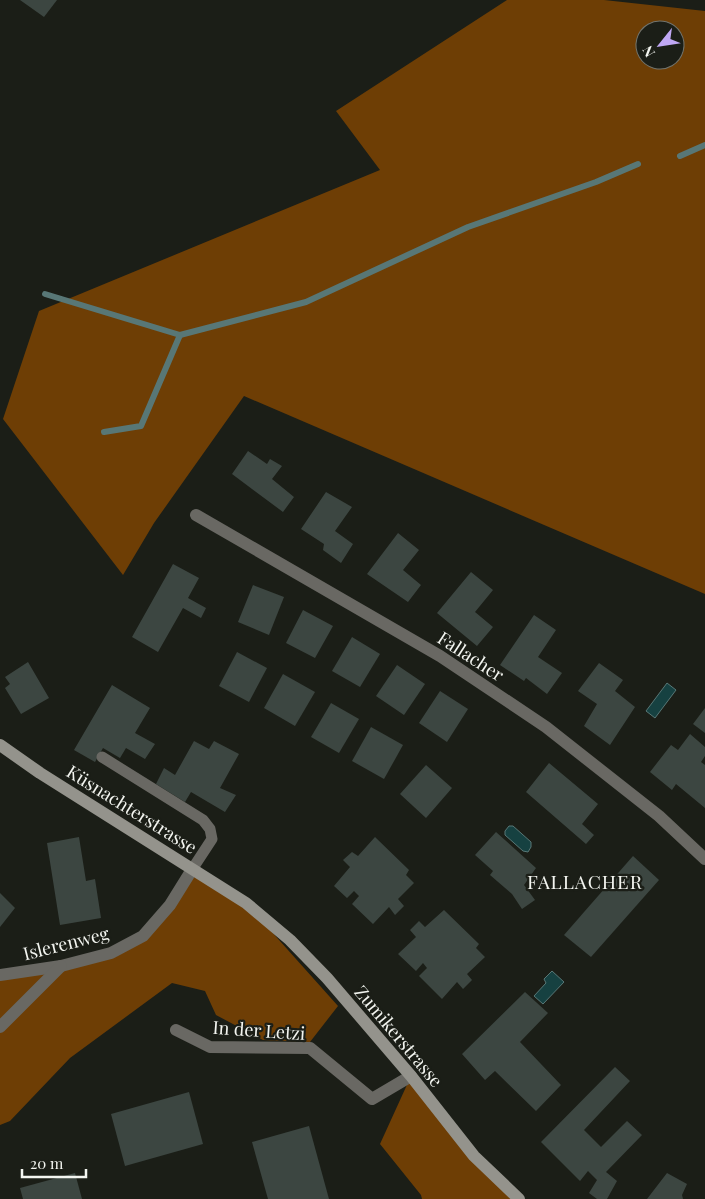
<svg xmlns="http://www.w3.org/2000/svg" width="705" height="1199" font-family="'Playfair Display',serif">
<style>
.forest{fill:#6e3e05;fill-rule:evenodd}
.water{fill:#164141;stroke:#587776}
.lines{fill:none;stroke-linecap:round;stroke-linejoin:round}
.stream{stroke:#587776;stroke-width:6}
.building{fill:#3c4641}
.service{stroke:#696863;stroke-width:11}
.minor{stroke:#696863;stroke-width:12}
.secondary{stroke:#94938c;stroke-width:12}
.labels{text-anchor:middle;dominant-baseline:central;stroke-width:4.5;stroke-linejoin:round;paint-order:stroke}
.street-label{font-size:18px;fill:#f3f5f0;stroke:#1b1e17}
.neighbourhood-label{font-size:19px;letter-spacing:1px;fill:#f3f5f0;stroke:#1b1e17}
</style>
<rect width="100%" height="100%" fill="#1b1e17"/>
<!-- forest -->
<g class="forest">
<path d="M507,0H604L705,11V594L244,396L154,523L123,575L3,419L39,311L380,170L336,111ZM645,30H675V60H645Z"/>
<path d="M193,868L246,903L338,1006L310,1042L263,1040L216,1015L205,991L172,983L70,1058L10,1121L0,1125V975L61,966L143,936Z"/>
<path d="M411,1076L519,1199H422L421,1195L380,1144Z"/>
</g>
<!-- water -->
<g class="water">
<path d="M667,683L676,690L655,718L646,711Z"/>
<path d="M509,826H513L531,842V847L528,852L523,851L505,835V831Z"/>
<path d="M552,971L564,982L543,1004L534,996L546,983L544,979Z"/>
</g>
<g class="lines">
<!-- stream -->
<g class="stream">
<path d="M680,156L705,145"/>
<path d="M45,294L180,335L306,302L468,227L596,182L638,164"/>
<path d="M104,432L141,426L180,335"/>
</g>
</g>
<!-- building -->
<g class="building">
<path d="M20,0H57L44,17Z"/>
<path d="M248,451L267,464L270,459L282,466L272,479L294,497L283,512L232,474Z"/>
<path d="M326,492L352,507L335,531L353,544L341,563L323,550L324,544L301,529Z"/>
<path d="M398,533L419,550L403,570L421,585L408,602L367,574Z"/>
<path d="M173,564L199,578L188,598L206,608L201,618L183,608L158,652L132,637Z"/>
<path d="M471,572L493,590L475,612L493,627L477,646L437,613Z"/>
<path d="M253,585L284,597L269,635L238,622Z"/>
<path d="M303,610L333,626L315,658L286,643Z"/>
<path d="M534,615L556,630L538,657L562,673L547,694L526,678L524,681L500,665Z"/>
<path d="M352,637L380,654L360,687L332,671Z"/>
<path d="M237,652L267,668L249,702L219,686Z"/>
<path d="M28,662L49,698L21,714L5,688L10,684L5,677Z"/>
<path d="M599,663L623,680L615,691L635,707L610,745L584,726L597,704L578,691Z"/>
<path d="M397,665L425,684L404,715L376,696Z"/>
<path d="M283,674L315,692L295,726L264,708Z"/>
<path d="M112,685L150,708L135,733L155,744L145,759L126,748L120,758L103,748L95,762L74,750Z"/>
<path d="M440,691L468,709L447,742L419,723Z"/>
<path d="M331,703L359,719L339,753L311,737Z"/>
<path d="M705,708V733L693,724Z"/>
<path d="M371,727L403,745L384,779L352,761Z"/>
<path d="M690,734L705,747V756L701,762L705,765V808L676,784L672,790L650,772L671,745L678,750Z"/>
<path d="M194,741L209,749L214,741L239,754L220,788L236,795L225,812L191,792L185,802L156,784L164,768L175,775Z"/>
<path d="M549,763L598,804L582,824L594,835L586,844L526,792Z"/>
<path d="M426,765L452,788L426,818L400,794Z"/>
<path d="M496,832L536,868L524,885L535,900L522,909L512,894L490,875L493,871L475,855Z"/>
<path d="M79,837L86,881L95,879L101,918L60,925L47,843Z"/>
<path d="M375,837L409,870L406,875L414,883L398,899L404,906L395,915L389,907L373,924L352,904L359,896L354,891L347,898L334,886L350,867L343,860L352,852L358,856Z"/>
<path d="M633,856L659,880L591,957L564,935Z"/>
<path d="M0,893L15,908L0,927Z"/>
<path d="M444,910L479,944L476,948L485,957L467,974L472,980L463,989L457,982L442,999L419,976L427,968L423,963L416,971L398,954L416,937L410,930L419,921L425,927Z"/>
<path d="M525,992L548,1013L520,1042L561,1085L536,1111L495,1071L485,1080L462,1054Z"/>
<path d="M615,1067L630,1081L584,1130L601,1147L627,1121L642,1135L606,1172L617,1181L607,1199H597L589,1193L597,1180L588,1171L580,1181L541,1142Z"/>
<path d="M189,1092L203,1144L125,1166L111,1114Z"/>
<path d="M309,1126L329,1199H268L252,1142Z"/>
<path d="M75,1173L82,1199H23L20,1188Z"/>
<path d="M667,1173L687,1184L682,1195L683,1199H647Z"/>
</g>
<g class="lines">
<!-- service -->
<path class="service" d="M102,757L203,820L210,829L212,839L193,868"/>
<!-- minor -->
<g class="minor">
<path d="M196,515L440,656L546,727L659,816L705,859"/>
<path d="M0,975L61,966L111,953L143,936L170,905L193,868"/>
<path d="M0,1027L61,966"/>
<path d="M176,1030L210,1047L310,1048L372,1099L411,1076"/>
</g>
<!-- secondary -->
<path class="secondary" d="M0,745L40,773L246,903L290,940L327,978L411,1076L474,1156L519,1199"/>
</g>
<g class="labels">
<!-- street labels -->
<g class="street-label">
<text transform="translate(471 656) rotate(33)">Fallacher</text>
<text transform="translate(132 809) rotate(32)">Küsnachterstrasse</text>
<text transform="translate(66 943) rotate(-14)">Islerenweg</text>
<text transform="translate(259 1030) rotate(4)">In der Letzi</text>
<text transform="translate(399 1036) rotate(50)">Zumikerstrasse</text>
</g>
<!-- neighbourhood labels -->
<g class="neighbourhood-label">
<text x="585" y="881">FALLACHER</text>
</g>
</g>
<!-- north arrow -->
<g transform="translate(660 45) rotate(240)"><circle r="24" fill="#1b1e17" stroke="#71746e"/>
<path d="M0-4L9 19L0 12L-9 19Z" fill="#c0a8f4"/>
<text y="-8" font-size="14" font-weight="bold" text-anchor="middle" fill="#f3f5f0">N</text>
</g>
<!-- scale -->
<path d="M22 1169v8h64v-8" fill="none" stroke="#f3f5f0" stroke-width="2.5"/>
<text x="30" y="1169" font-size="15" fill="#f3f5f0" stroke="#1b1e17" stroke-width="4" paint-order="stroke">20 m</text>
</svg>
